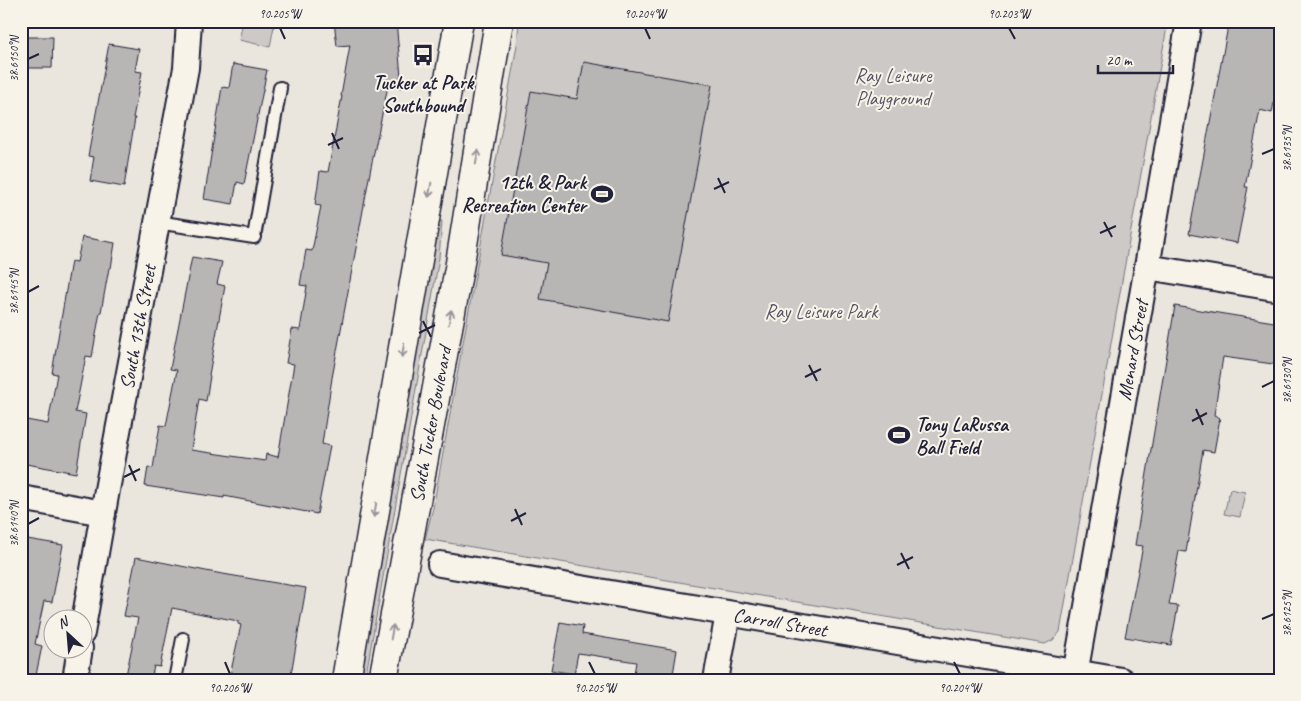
<svg xmlns="http://www.w3.org/2000/svg" width="1301" height="701" font-family="Caveat,sans-serif">
<style>
.green{fill:#cdc9c6;stroke:#787680}
.building{fill:#b8b6b5;stroke:#22223b}
.lines{fill:none;stroke-linecap:round;stroke-linejoin:round}
.service-casing{stroke:#22223b;stroke-width:16}
.minor-casing{stroke:#22223b;stroke-width:28}
.primary-casing{stroke:#22223b;stroke-width:31}
.service{stroke:#f7f3e8;stroke-width:12}
.minor{stroke:#f7f3e8;stroke-width:24}
.primary{stroke:#f7f3e8;stroke-width:28}
.oneway{stroke:#97959a}
.ticks{fill:none;stroke:#22223b;stroke-width:2}
.labels{text-anchor:middle;dominant-baseline:central;stroke-width:4;stroke-linejoin:round;paint-order:stroke}
.park-label{font-size:20px;fill:#555465;stroke:#f7f3e8}
.poi-label{font-size:20px;font-weight:bold;fill:#22223b;stroke:#f7f3e8}
.street-label{font-size:20px;fill:#22223b;stroke:#f7f3e8}
.neatline{fill:none;stroke:#22223b;stroke-width:2}
.ticks-label{font-size:12px;text-anchor:middle;fill:#22223b}
</style>
<rect width="100%" height="100%" fill="#eae6de"/>
<filter id="ink" filterUnits="userSpaceOnUse"><feTurbulence type="fractalNoise" baseFrequency=".02" numOctaves="2"/><feDisplacementMap in="SourceGraphic" scale="10" xChannelSelector="R" yChannelSelector="G"/><feConvolveMatrix kernelMatrix="1 2 1 2 8 2 1 2 1" color-interpolation-filters="sRGB"/></filter>
<g filter="url(#ink)">
<!-- green -->
<g class="green">
<path d="M243,21H275L270,47L239,40Z"/>
<path d="M519,21H1168L1060,632L1053,640L1045,644L425,539L433,508L517,45Z"/>
<path d="M436,221H442L439,258L365,680H359Z"/>
<path d="M1230,489L1245,492L1240,517L1224,514Z"/>
</g>
<!-- building -->
<g class="building">
<path d="M334,21H396L402,88L388,86L371,167L332,378L322,444L330,446L317,514L224,496V498L145,486L148,467L153,468L160,425L166,426L177,370L170,369L192,257L222,262L217,284L225,286L209,375L210,376L206,401L199,399L191,450L265,461L266,454L278,457L294,364L286,363L292,329L300,330L307,286L300,285L306,250L312,251L321,206L315,205L320,171L328,172L342,96H341L350,45L337,46Z"/>
<path d="M1229,21H1280V71L1272,113L1260,110L1245,187H1248L1237,243L1189,234Z"/>
<path d="M21,37H53L52,68H21Z"/>
<path d="M109,44L139,49L135,71L142,72L133,118H135L124,187L90,181L94,157L88,156Z"/>
<path d="M584,62L712,85L668,322L540,299L547,263L501,255L531,91L577,99Z"/>
<path d="M233,64L267,70L244,184L237,182L233,204L204,199L222,87L229,88Z"/>
<path d="M82,237L115,243L111,268H109L101,312H100L92,357L86,356L75,412L86,414L76,473L21,463V419L48,424L57,374L52,373L71,261L77,262Z"/>
<path d="M1175,306L1280,323V365L1223,357L1214,415L1220,418L1214,452L1203,450L1186,552L1179,551L1169,605L1178,606L1171,645L1125,637L1143,546L1135,545Z"/>
<path d="M21,538L63,545L52,602L44,601L35,644L42,646L35,680H21Z"/>
<path d="M136,557L211,572L306,588L290,680H229L241,625L238,624V621L172,608L160,667L154,666L151,680H125L138,618L124,616Z"/>
<path d="M560,622L583,626L582,634L677,650L672,680H633L636,662L578,653L574,674L551,670Z"/>
</g>
<g class="lines">
<!-- service casing -->
<g class="service-casing">
<g id="service">
<path d="M157,222L254,237L280,88"/>
<path d="M175,680L183,639"/>
</g>
</g>
<!-- minor casing -->
<g class="minor-casing">
<g id="minor">
<path d="M1147,267L1280,289"/>
<path d="M21,498L103,513"/>
<path id="s1" d="M440,564L1121,680"/>
<path id="s2" d="M82,633L107,490L186,68L189,21"/>
<path d="M75,680L80,648"/>
<path d="M716,680L728,614"/>
<path id="s3" d="M1074,680L1147,267L1189,21"/>
</g>
</g>
<!-- primary casing -->
<g class="primary-casing">
<g id="primary">
<path d="M346,680L459,21"/>
<path id="s4" d="M383,680L460,263L499,21"/>
</g>
</g>
<!-- service -->
<use href="#service" class="service"/>
<!-- minor -->
<use href="#minor" class="minor"/>
<!-- primary -->
<use href="#primary" class="primary"/>
</g>
<!-- one-way arrows -->
<defs><path id="oneway-shaft" d="M-6 0H5M1.5-3L5.5 0L1.5 3" fill="none" stroke-width="1.6" stroke-linecap="round" stroke-linejoin="round" transform="scale(1.25)"/></defs>
<g class="oneway">
<use href="#oneway-shaft" transform="translate(477 157) rotate(-81)"/>
<use href="#oneway-shaft" transform="translate(430 190) rotate(100)"/>
<use href="#oneway-shaft" transform="translate(450 317) rotate(-80)"/>
<use href="#oneway-shaft" transform="translate(403 350) rotate(100)"/>
<use href="#oneway-shaft" transform="translate(375 510) rotate(100)"/>
<use href="#oneway-shaft" transform="translate(392 632) rotate(-80)"/>
</g>
</g>
<!-- ticks -->
<path class="ticks" d="M280,28L285,39M645,28L650,39M1009,28L1015,39M28,59L39,54M332,133L339,149M328,145L343,138M1262,154L1274,149M718,178L725,193M714,189L729,182M1104,222L1112,237M1100,233L1116,226M28,292L39,286M423,321L431,337M419,333L435,325M809,365L817,381M805,377L821,369M1262,387L1274,381M1196,409L1203,425M1192,421L1207,413M129,465L136,481M124,477L140,469M515,509L522,525M511,521L526,513M28,524L39,518M901,553L909,569M897,565L913,557M1262,619L1274,614M225,662L230,674M589,662L595,674M954,662L960,674"/>
<!-- icons -->
<defs>
<g id="bus-bare" transform="scale(1.725)"><path d="M-5-6H5V4H4V6H2V4H-2V6H-4V4H-5ZM-3.5-4V0h7V-4ZM-3.5 1.2v1.5H-2V1.2ZM2 1.2v1.5H3.5V1.2Z" fill="#22223b" stroke="#f7f3e8" stroke-width="2.5" paint-order="stroke"/></g>
<g id="stadium-bare" transform="scale(1.725)"><path d="M0-5a6.5 5 0 1 0 0 10a6.5 5 0 1 0 0-10ZM-3.5-1.8h7v3.6h-7Z" fill="#22223b" stroke="#f7f3e8" stroke-width="2.5" paint-order="stroke"/></g>
</defs>
<g fill-rule="evenodd">
<use href="#bus-bare" x="423" y="55"/>
<use href="#stadium-bare" x="602" y="194"/>
<use href="#stadium-bare" x="899" y="435"/>
</g>
<g class="labels">
<!-- park labels -->
<g class="park-label">
<text x="893" y="75">Ray Leisure<tspan x="893" dy="23">Playground</tspan></text>
<text x="821" y="311">Ray Leisure Park</text>
</g>
<!-- poi labels -->
<g class="poi-label">
<text x="423" y="82">Tucker at Park<tspan x="423" dy="23">Southbound</tspan></text>
<text x="586" y="182" text-anchor="end">12th &amp; Park<tspan x="586" dy="23">Recreation Center</tspan></text>
<text x="916" y="424" text-anchor="start">Tony LaRussa<tspan x="916" dy="23">Ball Field</tspan></text>
</g>
<!-- street labels -->
<g class="street-label">
<text stroke="none"><textPath href="#s2" startOffset="311">South 13th Street</textPath></text>
<text stroke="none"><textPath href="#s3" startOffset="335">Menard Street</textPath></text>
<text stroke="none"><textPath href="#s4" startOffset="260">South Tucker Boulevard</textPath></text>
<text stroke="none"><textPath href="#s1" startOffset="345">Carroll Street</textPath></text>
</g>
</g>
<!-- margin -->
<rect width="1301" height="701" fill="none" stroke="#f7f3e8" stroke-width="55"/>
<!-- north arrow -->
<g transform="translate(68 634) rotate(334)"><circle r="24" fill="#f7f3e8" stroke="#a29fa3"/>
<path d="M0-4L9 19L0 12L-9 19Z" fill="#22223b"/>
<text y="-8" font-size="14" font-weight="bold" text-anchor="middle" fill="#22223b">N</text>
</g>
<!-- scale -->
<path d="M1098 65v8h75v-8" fill="none" stroke="#22223b" stroke-width="2.5"/>
<text x="1106" y="65" font-size="15" fill="#22223b" stroke="#f7f3e8" stroke-width="4" paint-order="stroke">20 m</text>
<rect x="28" y="28" width="1246" height="646" class="neatline"/>
<g class="ticks-label">
<text x="280" y="18">90.205°W</text>
<text x="645" y="18">90.204°W</text>
<text x="1009" y="18">90.203°W</text>
<text transform="translate(14 59) rotate(-90)" y="4">38.6150°N</text>
<text transform="translate(1287 149) rotate(-90)" y="4">38.6135°N</text>
<text transform="translate(14 292) rotate(-90)" y="4">38.6145°N</text>
<text transform="translate(1287 381) rotate(-90)" y="4">38.6130°N</text>
<text transform="translate(14 524) rotate(-90)" y="4">38.6140°N</text>
<text transform="translate(1287 614) rotate(-90)" y="4">38.6125°N</text>
<text x="230" y="692">90.206°W</text>
<text x="595" y="692">90.205°W</text>
<text x="960" y="692">90.204°W</text>
</g>
</svg>
